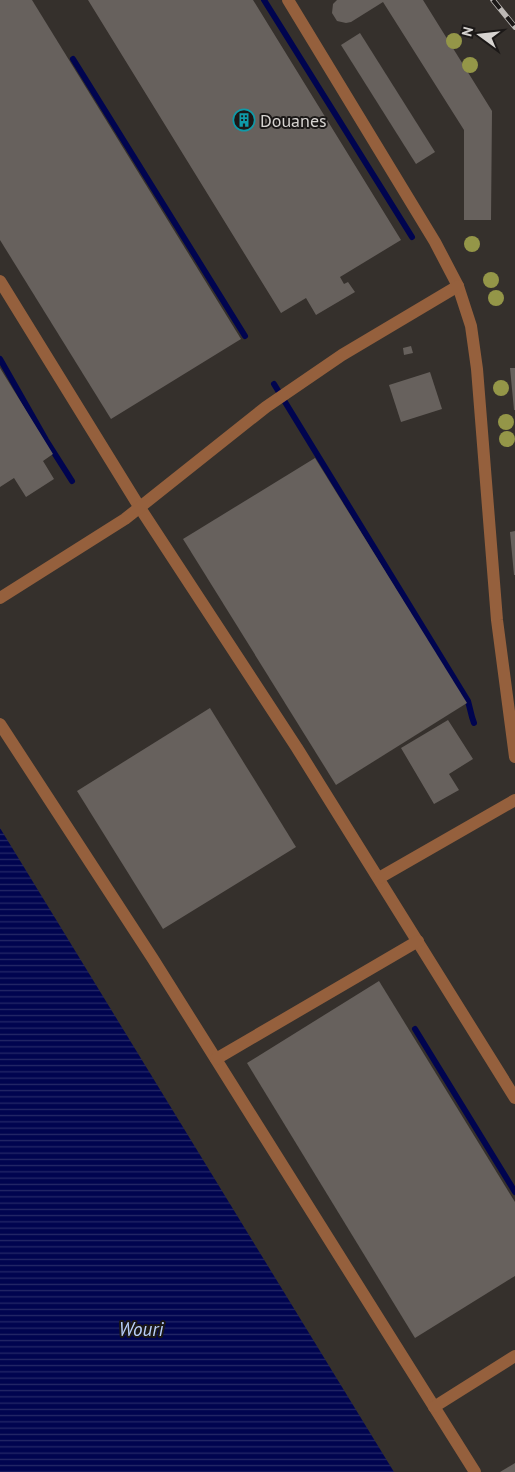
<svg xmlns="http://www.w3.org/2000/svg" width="515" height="1472" font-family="'PT Sans',sans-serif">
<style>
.water{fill:url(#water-rules)}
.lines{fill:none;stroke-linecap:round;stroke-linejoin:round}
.stream{stroke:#00044f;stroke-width:6}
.building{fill:#67615d}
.minor{stroke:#95603d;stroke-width:12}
.rail-casing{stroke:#bcb8b5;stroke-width:5.5}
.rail{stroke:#1b1817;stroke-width:4;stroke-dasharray:11;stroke-linecap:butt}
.tree{fill:#949648}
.labels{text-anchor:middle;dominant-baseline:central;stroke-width:4;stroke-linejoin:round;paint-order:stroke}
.poi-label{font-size:18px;fill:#d7d4d1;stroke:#1b1817;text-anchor:start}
.water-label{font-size:19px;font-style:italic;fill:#b9cffa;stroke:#1b1817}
</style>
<defs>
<pattern id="water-rules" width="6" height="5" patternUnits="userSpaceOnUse" patternTransform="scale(1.25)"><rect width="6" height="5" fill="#00044f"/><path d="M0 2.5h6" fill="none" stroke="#242867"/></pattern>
</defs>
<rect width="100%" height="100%" fill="#35302c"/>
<!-- water -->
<path class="water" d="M0,828L394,1472H0Z"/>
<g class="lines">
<!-- stream -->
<g class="stream">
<path d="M264,0L412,237"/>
<path d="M73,59L245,336"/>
<path d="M0,359L46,440L72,481"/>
<path d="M274,384L468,701L472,717L474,723"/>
<path d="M415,1029L515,1192"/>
</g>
</g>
<!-- building -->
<g class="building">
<path d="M0,0H32L241,339L111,419L0,240Z"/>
<path d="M88,0H253L401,240L340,277L344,284L348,282L355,292L316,315L306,298L281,313Z"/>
<path d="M337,0H423L492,111L491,220H464V130L383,2L351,22L346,23L337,21L332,13L333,4Z"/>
<path d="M360,33L435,152L416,164L341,45Z"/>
<path d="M411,346L413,353L404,355L403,348Z"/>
<path d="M0,368L53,454L43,461L54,479L26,497L14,478L0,487Z"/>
<path d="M510,368H515V410H514Z"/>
<path d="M430,372L442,409L401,422L389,385Z"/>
<path d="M315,458L467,703L336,785L183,539Z"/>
<path d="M515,531V575H514L510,532Z"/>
<path d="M210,708L296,847L163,929L77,791Z"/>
<path d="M448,720L473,759L449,774L459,790L434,804L401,748Z"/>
<path d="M379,981L515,1202V1276L415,1338L247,1063Z"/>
<path d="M515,1463V1472H500Z"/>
</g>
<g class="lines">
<!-- minor -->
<g class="minor">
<path d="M288,0L435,242L458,286L471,326L477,369L497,620L515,757"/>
<path d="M0,281L140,508L297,748L515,1098"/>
<path d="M0,598L125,519L266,407L342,355L458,286"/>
<path d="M0,724L153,959L475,1472"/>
<path d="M379,878L515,800"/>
<path d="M216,1059L418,941"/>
<path d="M434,1407L515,1356"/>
</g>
<!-- rail casing -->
<g class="rail-casing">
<path id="rail" d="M493,0L515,27"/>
</g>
<!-- rail -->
<use href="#rail" class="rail"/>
</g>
<!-- trees -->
<g class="tree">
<circle cx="454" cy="41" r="8"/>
<circle cx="470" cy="65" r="8"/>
<circle cx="472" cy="244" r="8"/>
<circle cx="491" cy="280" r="8"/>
<circle cx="496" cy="298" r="8"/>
<circle cx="501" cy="388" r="8"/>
<circle cx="506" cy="422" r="8"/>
<circle cx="507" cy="439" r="8"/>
</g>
<!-- icons -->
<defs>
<g id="building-ring" transform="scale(1.125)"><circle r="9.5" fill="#1b1817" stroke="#0f9aa8" stroke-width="1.5"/><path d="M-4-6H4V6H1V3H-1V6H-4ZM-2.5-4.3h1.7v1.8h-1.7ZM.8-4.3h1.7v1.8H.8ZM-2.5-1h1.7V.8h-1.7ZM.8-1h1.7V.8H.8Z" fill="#0f9aa8"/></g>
</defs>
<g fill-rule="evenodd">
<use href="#building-ring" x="244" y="120"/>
</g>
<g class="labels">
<!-- poi labels -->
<g class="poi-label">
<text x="260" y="120">Douanes</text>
</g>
<!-- water labels -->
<g class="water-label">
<text x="141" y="1329">Wouri</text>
</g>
</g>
<!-- north arrow -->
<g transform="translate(480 35) rotate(285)" stroke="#1b1817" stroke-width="4" paint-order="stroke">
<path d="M0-4L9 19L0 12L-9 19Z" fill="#d7d4d1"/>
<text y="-8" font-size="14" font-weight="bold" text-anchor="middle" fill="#d7d4d1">N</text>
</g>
</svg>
